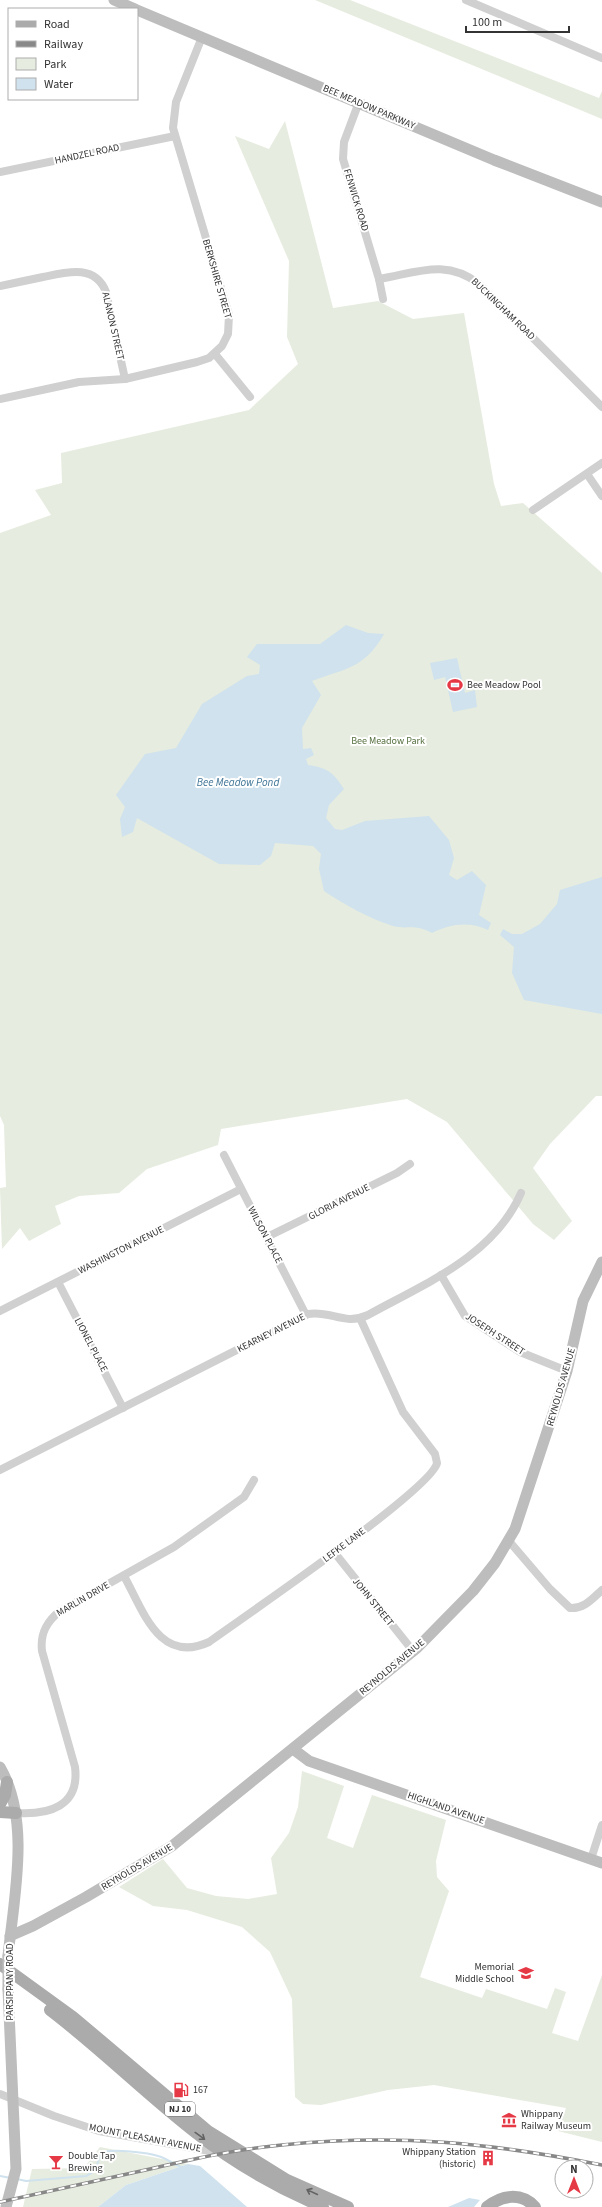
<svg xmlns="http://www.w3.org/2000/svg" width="602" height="2207" font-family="'Source Sans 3',sans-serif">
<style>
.green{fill:#e6ecdf}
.water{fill:#cfe2ee}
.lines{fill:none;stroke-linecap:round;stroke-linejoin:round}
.stream{stroke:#cfe2ee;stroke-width:2}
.street{stroke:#d0d0d0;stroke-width:8}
.secondary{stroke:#bdbdbd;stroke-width:11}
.primary{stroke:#ababab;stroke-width:12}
.rail-casing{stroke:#888;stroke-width:3.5}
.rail{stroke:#fff;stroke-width:2;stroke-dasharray:6;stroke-linecap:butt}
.secondary-bridge{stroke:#bdbdbd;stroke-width:11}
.oneway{stroke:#636363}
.labels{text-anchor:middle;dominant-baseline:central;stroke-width:4;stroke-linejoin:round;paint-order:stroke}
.shield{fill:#fff;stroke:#707070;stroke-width:1}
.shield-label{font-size:9px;font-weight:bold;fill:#333}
.street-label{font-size:10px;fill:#333;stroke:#fff}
.poi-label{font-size:10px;fill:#333;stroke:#fff;text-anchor:start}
.park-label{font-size:10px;fill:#56703f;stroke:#fff}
.water-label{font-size:11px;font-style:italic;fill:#3f7597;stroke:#fff}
</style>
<rect width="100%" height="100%" fill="#fff"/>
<!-- green -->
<g class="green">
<path d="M315,0H350L599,98L602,91V119Z"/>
<path d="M285,121L333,308L378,301L413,319L464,313L494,484L501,506L523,503L602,573V1096H596L550,1144L533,1168L572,1221L554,1240L533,1224L447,1122L407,1099L221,1129L218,1145L147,1169L119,1193L79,1196L55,1206L61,1224L29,1241L20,1228L2,1249L0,1188L6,1187L4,1125L0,1116V533L51,515L35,490L62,483L61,453L249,410L298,364L287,337L289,261L235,136L269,149Z"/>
<path d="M302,1771L344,1786L327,1838L353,1848L372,1795L446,1820L436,1861L437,1877L449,1891L420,1977L482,1998L486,1989L547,2009L555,1988L566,1992L552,2033L578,2041L602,1975V2142L558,2131L566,2108L434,2085L388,2090L321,2105L303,2104L295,2097L292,1999L270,1952L242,1927L187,1910L153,1906L119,1887L163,1859L187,1888L216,1896L248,1899L277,1894L271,1858L289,1833L298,1807Z"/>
<path d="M100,2147L188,2164L126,2185L98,2207H23L32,2169L84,2168Z"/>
</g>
<!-- water -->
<g class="water">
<path d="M346,625L368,633L384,634C364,669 346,668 312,681L321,695L302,728L303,749L311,748L314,755L306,759L308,765C328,768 333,772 344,789L329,805L326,818L335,829L342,830L365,821L429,816L449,840L454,858L449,875L457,880L472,871L486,885L479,915L491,923L488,930C469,921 450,924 432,933C413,923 409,930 393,926C368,918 345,905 324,891L319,869L321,854L313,846L275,843L271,856L260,865L219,864L137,818L133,832L122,837L120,819L125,807L116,795L145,754L176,748L202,704L247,676L259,674L260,665L247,657L257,644H320Z"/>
<path d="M457,658L465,693L475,690L477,707L453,712L445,677L434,680L430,663Z"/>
<path d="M602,877V1014L524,1000L512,973L514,947L500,935L503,929L512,934H522L540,924L557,904L560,890Z"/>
<path d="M188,2164L200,2166L247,2207H98L126,2185Z"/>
<path d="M469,2198L480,2200L474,2207H448Z"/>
</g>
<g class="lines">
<!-- stream -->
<g class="stream">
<path d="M0,2176L11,2178"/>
<path d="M17,2179L26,2181L86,2176C103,2168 94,2159 103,2153C110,2148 150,2153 158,2156C166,2158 173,2164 181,2167"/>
</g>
<!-- street -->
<g class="street">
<path d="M466,0L602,58"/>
<path d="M359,102L344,142L343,159L379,279L383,299"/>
<path d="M0,172L175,136"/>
<path d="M379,279C416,273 446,258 479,284L602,407"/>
<path d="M0,286C14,283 29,280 43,277C67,272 95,264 106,292L125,379"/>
<path d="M215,354L250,397"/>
<path d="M0,399L79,382L125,379L197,362L209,358L222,346L228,334L229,315L173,128L176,102L202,37"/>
<path d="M587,474L602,496"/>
<path d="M533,510L602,463"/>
<path d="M224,1155L306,1315"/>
<path d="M267,1237L397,1173L410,1164"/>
<path d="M441,1275L465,1316L520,1352L567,1371"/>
<path d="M58,1282L123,1408"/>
<path d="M0,1311L241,1189"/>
<path d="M0,1470L308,1314C331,1310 344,1326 368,1315C424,1284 494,1256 521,1193"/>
<path d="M509,1541L550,1589L570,1608C584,1609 592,1599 602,1590"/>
<path d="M334,1552L413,1651"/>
<path d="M124,1576C143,1610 159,1665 209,1642C242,1618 432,1489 437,1463L435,1454L403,1412L360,1318"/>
<path d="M16,1813C48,1815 80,1807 75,1767L42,1651C40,1634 46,1622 60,1611L174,1547L244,1497L254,1480"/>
<path d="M591,1859L602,1825"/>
<path d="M0,2094L54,2116L99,2131L221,2153"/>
</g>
<!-- secondary -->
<g class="secondary">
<path d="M114,0L135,9"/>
<path d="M137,10L494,160L602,202"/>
<path d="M293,1749L309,1761L602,1863"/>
<path d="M0,1767C31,1820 14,1897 8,1956"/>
<path d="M10,1936L33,1926L86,1897L172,1846L417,1648L473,1591L495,1563L515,1529L567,1371L583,1301L602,1262"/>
<path d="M6,2207L16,2169L8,1989"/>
</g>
<!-- primary -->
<g class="primary">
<path d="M0,1804L5,1795L7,1782"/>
<path d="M0,1812L16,1813"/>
<path d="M0,1964L73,2017L208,2131L287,2180L348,2207"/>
<path d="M50,2010C100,2048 145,2093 195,2132C234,2163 278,2188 323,2207"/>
<path d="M487,2207C502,2195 521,2192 535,2207"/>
</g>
<!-- rail casing -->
<g class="rail-casing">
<path id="rail" d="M0,2202C50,2191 100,2180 150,2169C194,2159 237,2149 282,2145C396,2133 491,2143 602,2165"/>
</g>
<!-- rail -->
<use href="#rail" class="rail"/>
<!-- secondary-bridge -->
<path class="secondary-bridge" d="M8,1956V1989"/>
</g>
<!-- one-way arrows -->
<defs><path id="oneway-shaft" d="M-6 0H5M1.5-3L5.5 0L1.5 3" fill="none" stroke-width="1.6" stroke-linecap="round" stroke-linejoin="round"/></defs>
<g class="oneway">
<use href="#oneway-shaft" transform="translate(200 2136) rotate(36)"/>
<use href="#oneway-shaft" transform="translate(312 2192) rotate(-155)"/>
</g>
<!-- icons -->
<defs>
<g id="stadium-bare" transform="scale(1.2)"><path d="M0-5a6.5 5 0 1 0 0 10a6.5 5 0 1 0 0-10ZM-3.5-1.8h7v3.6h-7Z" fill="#e63946" stroke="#fff" stroke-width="2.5" paint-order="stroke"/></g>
<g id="school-bare" transform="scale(1.2)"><path d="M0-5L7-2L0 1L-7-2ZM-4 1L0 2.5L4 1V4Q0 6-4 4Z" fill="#e63946" stroke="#fff" stroke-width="2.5" paint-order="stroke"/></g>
<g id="fuel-bare" transform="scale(1.2)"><path d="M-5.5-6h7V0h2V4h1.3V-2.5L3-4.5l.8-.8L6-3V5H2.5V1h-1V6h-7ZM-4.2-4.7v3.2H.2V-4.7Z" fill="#e63946" stroke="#fff" stroke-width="2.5" paint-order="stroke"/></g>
<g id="museum-bare" transform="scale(1.2)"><path d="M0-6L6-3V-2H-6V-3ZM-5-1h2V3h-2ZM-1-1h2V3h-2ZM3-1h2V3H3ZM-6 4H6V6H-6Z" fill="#e63946" stroke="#fff" stroke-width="2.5" paint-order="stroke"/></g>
<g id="building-bare" transform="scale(1.2)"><path d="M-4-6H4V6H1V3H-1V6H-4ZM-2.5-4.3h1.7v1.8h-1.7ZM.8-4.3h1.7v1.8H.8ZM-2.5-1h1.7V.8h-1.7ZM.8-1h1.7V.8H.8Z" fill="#e63946" stroke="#fff" stroke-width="2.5" paint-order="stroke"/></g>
<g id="bar-bare" transform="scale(1.2)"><path d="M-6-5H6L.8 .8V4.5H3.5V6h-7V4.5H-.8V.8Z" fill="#e63946" stroke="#fff" stroke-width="2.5" paint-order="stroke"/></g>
</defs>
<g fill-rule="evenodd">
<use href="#stadium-bare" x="455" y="685"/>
<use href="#school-bare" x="526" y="1973"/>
<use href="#fuel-bare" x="181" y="2090"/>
<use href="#museum-bare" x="509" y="2120"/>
<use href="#building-bare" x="488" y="2158"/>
<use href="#bar-bare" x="56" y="2162"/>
</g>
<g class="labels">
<!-- shield labels -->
<rect class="shield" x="165" y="2102" width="30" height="14" rx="3"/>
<g class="shield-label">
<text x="180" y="2109">NJ 10</text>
</g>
<!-- street labels -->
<g class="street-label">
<text transform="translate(369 107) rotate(23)">BEE MEADOW PARKWAY</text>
<text transform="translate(87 154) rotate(-12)">HANDZEL ROAD</text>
<text transform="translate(356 200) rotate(73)">FENWICK ROAD</text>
<text transform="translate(217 279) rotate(74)">BERKSHIRE STREET</text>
<text transform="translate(503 309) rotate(44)">BUCKINGHAM ROAD</text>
<text transform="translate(113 326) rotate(77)">ALANON STREET</text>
<text transform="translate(339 1202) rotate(-27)">GLORIA AVENUE</text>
<text transform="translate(265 1235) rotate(62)">WILSON PLACE</text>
<text transform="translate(121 1250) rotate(-27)">WASHINGTON AVENUE</text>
<text transform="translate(271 1333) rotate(-27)">KEARNEY AVENUE</text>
<text transform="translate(495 1334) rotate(33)">JOSEPH STREET</text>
<text transform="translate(91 1345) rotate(62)">LIONEL PLACE</text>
<text transform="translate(561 1387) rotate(-74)">REYNOLDS AVENUE</text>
<text transform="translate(344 1545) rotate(-37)">LEFKE LANE</text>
<text transform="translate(83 1599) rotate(-30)">MARLIN DRIVE</text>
<text transform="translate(373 1602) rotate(51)">JOHN STREET</text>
<text transform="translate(392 1667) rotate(-40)">REYNOLDS AVENUE</text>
<text transform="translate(446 1808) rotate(19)">HIGHLAND AVENUE</text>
<text transform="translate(137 1867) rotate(-31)">REYNOLDS AVENUE</text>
<text transform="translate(10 1982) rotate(-90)">PARSIPPANY ROAD</text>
<text transform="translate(145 2138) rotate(11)">MOUNT PLEASANT AVENUE</text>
</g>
<!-- poi labels -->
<g class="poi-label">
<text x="467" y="685">Bee Meadow Pool</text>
<text x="514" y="1967" text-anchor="end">Memorial<tspan x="514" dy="12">Middle School</tspan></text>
<text x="193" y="2090">167</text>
<text x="521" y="2114">Whippany<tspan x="521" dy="12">Railway Museum</tspan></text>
<text x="476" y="2152" text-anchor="end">Whippany Station<tspan x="476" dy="12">(historic)</tspan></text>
<text x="68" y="2156">Double Tap<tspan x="68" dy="12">Brewing</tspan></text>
</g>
<!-- park labels -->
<g class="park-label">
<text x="388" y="741">Bee Meadow Park</text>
</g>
<!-- water labels -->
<g class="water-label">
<text x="238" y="782">Bee Meadow Pond</text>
</g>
</g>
<!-- legend -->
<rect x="8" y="8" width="130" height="92" fill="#ffffff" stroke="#adadad"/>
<rect x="16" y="21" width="20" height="6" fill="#ababab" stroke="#adadad"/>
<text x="44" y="28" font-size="12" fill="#333333">Road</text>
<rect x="16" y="41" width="20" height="6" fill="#888888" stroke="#adadad"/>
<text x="44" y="48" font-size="12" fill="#333333">Railway</text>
<rect x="16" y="58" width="20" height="12" fill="#e6ecdf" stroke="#adadad"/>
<text x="44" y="68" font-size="12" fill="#333333">Park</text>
<rect x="16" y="78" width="20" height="12" fill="#cfe2ee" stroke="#adadad"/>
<text x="44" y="88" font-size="12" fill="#333333">Water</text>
<!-- north arrow -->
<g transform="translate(574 2179)"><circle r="19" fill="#ffffff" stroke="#adadad"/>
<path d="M0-3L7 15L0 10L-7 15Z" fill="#e63946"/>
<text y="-6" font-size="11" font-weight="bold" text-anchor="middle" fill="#333333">N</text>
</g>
<!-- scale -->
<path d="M466 26v6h103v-6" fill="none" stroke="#333333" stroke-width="2"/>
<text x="472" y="26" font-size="12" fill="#333333" stroke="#ffffff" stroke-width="3" paint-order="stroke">100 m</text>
</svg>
